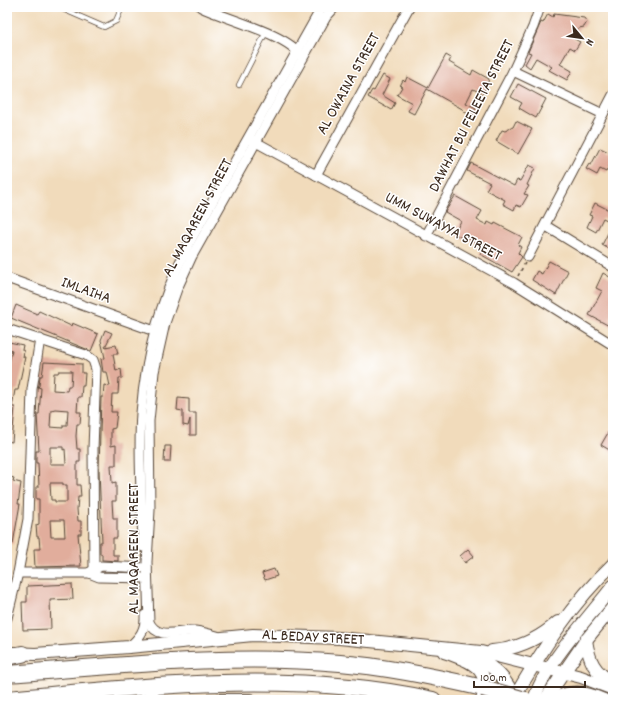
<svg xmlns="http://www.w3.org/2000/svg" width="620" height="707" font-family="Dekko,sans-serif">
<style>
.building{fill:#e1ad9c;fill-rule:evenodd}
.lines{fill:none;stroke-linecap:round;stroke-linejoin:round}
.lane-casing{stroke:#564536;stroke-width:6}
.street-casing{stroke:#564536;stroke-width:11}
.secondary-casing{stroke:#564536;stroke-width:14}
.highway-casing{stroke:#564536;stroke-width:18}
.path{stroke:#564536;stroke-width:1.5;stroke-dasharray:3 3;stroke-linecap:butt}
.lane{stroke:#fff;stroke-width:4.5}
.street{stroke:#fff;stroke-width:9}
.secondary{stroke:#fff;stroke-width:12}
.highway{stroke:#fff;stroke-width:16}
.highway-bridge-casing{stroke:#564536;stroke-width:18;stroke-linecap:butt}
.highway-bridge{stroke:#fff;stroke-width:16}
.labels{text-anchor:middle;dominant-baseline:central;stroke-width:3;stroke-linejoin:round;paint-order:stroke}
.street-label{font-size:16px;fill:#3b2a1e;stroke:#fff}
</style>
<rect width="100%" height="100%" fill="#fff"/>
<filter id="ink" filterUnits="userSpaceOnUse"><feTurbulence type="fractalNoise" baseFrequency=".025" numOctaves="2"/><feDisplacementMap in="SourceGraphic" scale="8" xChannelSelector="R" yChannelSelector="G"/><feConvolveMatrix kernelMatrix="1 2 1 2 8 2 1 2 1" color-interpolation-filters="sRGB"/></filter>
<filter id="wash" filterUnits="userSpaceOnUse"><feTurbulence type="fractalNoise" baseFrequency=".012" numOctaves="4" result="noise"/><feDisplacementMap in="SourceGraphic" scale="16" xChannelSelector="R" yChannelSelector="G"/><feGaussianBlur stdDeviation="0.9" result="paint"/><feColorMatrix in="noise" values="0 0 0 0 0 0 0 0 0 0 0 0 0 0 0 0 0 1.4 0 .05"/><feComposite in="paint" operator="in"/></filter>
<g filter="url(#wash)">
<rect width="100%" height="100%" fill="#f1dbbb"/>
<g id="blocks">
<!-- building -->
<g class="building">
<path d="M548,14L553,17L554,14L584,18L587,22L584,27L579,28L573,38L580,42L575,50L570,47L560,64L572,71L567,80L549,70L552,67L536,58L530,68L525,64L531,53L528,52L541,22L543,23Z"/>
<path d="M446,55L451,58L449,62L471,75L473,70L489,79L483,94L473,89L466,103L476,108L472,116L463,111L464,110L427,89L414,114L408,111L412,103L397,95L402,87L400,86L403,80L405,82L407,77L428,88Z"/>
<path d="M383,75L390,79L382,95L395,103L391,110L368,97L372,90L374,91Z"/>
<path d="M518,84L546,99L536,118L519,108L522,103L511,97Z"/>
<path d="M516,121L532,129L518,154L496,141L502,130L505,131L513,127Z"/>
<path d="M600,148L613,154V159L606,172L600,169L597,175L586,169L589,164L591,165Z"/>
<path d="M471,163L514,186L517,180L520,181L529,165L535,168L527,185L529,186L524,194L528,195L521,207L516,205L514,210L503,204L505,200L486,190L490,183L467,171Z"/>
<path d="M455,196L482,211L477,220L487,225L488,222L494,225L495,223L522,237L518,245L521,247L518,253L522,257L512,272L480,254L484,247L467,238L466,240L454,234L461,221L445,212Z"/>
<path d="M595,203L613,212V251L602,245L613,223L603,218L596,232L587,227L592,216L589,215Z"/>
<path d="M549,261L568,271L556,295L532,280L537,271L542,274Z"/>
<path d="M603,273L613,279V313L610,319L613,321V328L589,315L602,291L596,288Z"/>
<path d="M16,305L37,314L39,311L71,326L72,323L98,334L91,351L11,318Z"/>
<path d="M105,330L112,333L105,347L116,345L118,354H113L116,371L121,369L122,378H119L118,394H112L111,412H117L115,428L111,429V446L116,445V465H111L112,483L116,482V501H112L113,518H117V538H113V555H118V561L102,560V554H100V542H102L99,470L101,397H103L104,385L110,386L107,372H103L101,359L105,358L101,340Z"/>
<path d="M9,342L23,345L22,350L24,351L23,357H25L18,390H15L12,407H15L12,442L7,441V363H9L12,350L8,349Z"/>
<path d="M44,362L82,364V373H85L84,386H82L81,397H78L77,412H81L80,424H77L76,436L77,449H80V462H77V485H80L81,497H78L77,509L78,521H81V534H78L81,566L35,567L34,549H40L39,537H37L36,525L39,524V499H36V487H39L38,463H36V451H39L37,414H39L41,388L38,387L39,386L40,376H42ZM59,371H72L71,386H68L67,391L53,390L54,373H58ZM55,409L68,410L67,425H63V428L50,427L51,410ZM50,447H63V450L65,449L66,464H50ZM50,483H63V485H67V502H55V500H51ZM50,520H64L65,537H51Z"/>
<path d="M178,398L189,399V413H196V435H190V419L188,426L183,425V411L177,410Z"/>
<path d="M609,431L613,433V452L601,445Z"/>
<path d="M165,446H171L170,462H164Z"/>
<path d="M7,476L14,478L13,481L21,483L18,504H20L13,544L7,543Z"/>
<path d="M468,549L474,556L465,563L460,556Z"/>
<path d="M274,569L277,576L265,580L262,573Z"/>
<path d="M72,584L73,599L50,600L51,629L23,630L22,602H27V586Z"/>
</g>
</g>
</g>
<g filter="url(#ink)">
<use href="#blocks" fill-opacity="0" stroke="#564536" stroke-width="1"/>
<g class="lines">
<!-- lane casing -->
<g class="lane-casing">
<g id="lane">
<path d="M58,7L104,27L116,21L122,7"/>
<path d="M239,85L266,32"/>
</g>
</g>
<!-- street casing -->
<g class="street-casing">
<g id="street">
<path d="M201,7C225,19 288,34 301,56"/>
<path d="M513,71L603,114"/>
<path d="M252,140L514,283L613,345"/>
<path d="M316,175L409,7"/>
<path d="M546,226L613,267"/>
<path d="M426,236L513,71L533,27L540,7"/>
<path d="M528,257L613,95"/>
<path d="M7,278L160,333"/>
<path d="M7,329L86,355L93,360L96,369L93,449L94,568"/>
<path d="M143,547C142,502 138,457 141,413C146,350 163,291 193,236L322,7"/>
<path d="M90,572L101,566L147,568"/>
<path d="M18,573H89L99,577L147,578"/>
<path d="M7,618L18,573L28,519L32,389L40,339"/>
<path d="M217,636C210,634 202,632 195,631C179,630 158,641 149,622L147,562L150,510L149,421L154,372L165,323L177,289L192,256L326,17L335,7"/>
<path d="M129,647C140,637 146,630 145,615"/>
</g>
</g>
<!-- secondary casing -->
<g class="secondary-casing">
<g id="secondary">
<path d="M586,640C589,660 594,673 613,682"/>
<path d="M492,651C518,649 539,639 558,622"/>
<path d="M444,652C469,660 493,668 482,700"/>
<path d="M13,653L35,654L129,647L253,635L339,638L481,652L581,677L613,689"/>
<path d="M471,656C491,664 508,678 514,700"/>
<path d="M220,700H250"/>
<path d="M513,700C541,651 572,603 613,564"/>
<path d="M534,700C543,666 591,615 613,586"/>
<path d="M545,700L586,640L613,607"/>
<path d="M552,700C572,689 583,691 604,700"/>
</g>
</g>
<!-- highway casing -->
<g class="highway-casing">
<g id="highway">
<path d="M7,657L22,654"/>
<path d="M7,674C117,666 229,653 340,663C388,667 436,677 483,688"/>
<path d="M7,699C147,686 294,669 433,700"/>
</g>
</g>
<!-- path -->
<path class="path" d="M518,276L525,263"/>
<!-- lane -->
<use href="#lane" class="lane"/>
<!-- street -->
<use href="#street" class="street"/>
<!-- secondary -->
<use href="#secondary" class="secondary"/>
<!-- highway -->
<use href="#highway" class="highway"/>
<!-- highway-bridge casing -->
<g class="highway-bridge-casing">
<path id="highway-bridge" d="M483,688L525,700"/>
</g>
<!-- highway-bridge -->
<use href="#highway-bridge" class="highway-bridge"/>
</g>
</g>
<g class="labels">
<!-- street labels -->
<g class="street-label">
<text transform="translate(349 84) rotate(-61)">AL OWAINA STREET</text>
<text transform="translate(472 116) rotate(-63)">DAWHAT BU FELEETA STREET</text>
<text transform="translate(198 218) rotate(-62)">AL MAQAREEN STREET</text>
<text transform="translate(443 227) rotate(28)">UMM SUWAYYA STREET</text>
<text transform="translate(86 291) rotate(20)">IMLAIHA</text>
<text transform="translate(134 549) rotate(-90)">AL MAQAREEN STREET</text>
<text transform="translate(313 638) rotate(3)">AL BEDAY STREET</text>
</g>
</g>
<!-- margin -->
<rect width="620" height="707" fill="none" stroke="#fff" stroke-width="24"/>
<!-- north arrow -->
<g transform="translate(582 38) rotate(119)" stroke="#ffffff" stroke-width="3" paint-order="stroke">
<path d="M0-3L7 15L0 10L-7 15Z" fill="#3b2a1e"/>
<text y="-6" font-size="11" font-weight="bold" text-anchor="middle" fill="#3b2a1e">N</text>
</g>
<!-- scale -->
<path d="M474 681v6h111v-6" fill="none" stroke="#3b2a1e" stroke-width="2"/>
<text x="480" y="681" font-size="12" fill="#3b2a1e" stroke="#ffffff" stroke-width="3" paint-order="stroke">100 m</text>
</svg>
